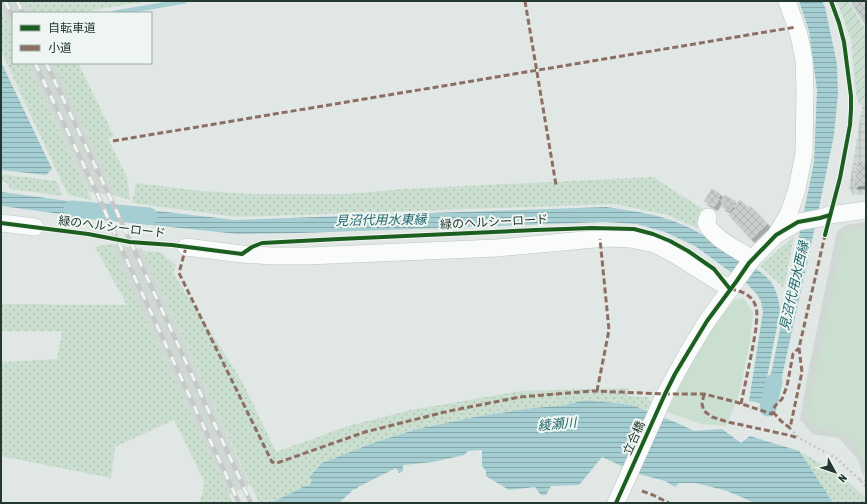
<svg xmlns="http://www.w3.org/2000/svg" width="867" height="504" font-family="'Asap Condensed','Noto Sans JP',sans-serif">
<style>
.built{fill:#d0d8d4}
.industrial{fill:url(#industrial-grid)}
.grass{fill:url(#grass-dots)}
.park{fill:#cbdfd0}
.garden{fill:url(#garden-furrows)}
.water{fill:url(#water-rules)}
.lines{fill:none;stroke-linecap:round;stroke-linejoin:round}
.stream{stroke:#a5ced2;stroke-width:5}
.canal{stroke:#a5ced2;stroke-width:17}
.building{fill:url(#building-cross-hatch);stroke:#cad0cd;filter:url(#shadow)}
.minor-casing{stroke:#bec4c1;stroke-width:18}
.path{stroke:#bfc7c5;stroke-width:2.5;stroke-dasharray:2 3;stroke-linecap:butt}
.minor{stroke:#fafbfb;stroke-width:17}
.rail-casing{stroke:#c6c9c8;stroke-width:4.5}
.rail{stroke:#eff6f2;stroke-width:3;stroke-dasharray:9;stroke-linecap:butt}
.quiet{stroke:#8d6e63;stroke-width:3;stroke-dasharray:6 3;stroke-linecap:butt}
.cycleway-casing{stroke:#eff6f2;stroke-width:6}
.cycleway{stroke:#1b5e20;stroke-width:4}
.labels{text-anchor:middle;dominant-baseline:central;stroke-width:4;stroke-linejoin:round;paint-order:stroke}
.street-label{font-size:12px;fill:#223831;stroke:#eff6f2}
.water-label{font-size:13px;font-style:italic;fill:#21666f;stroke:#eff6f2}
</style>
<defs>
<pattern id="industrial-grid" width="8" height="8" patternUnits="userSpaceOnUse"><rect width="8" height="8" fill="#d0d8d4"/><path d="M0 4h8M4 0v8" fill="none" stroke="#b2bab6"/></pattern>
<pattern id="grass-dots" width="8" height="8" patternUnits="userSpaceOnUse"><rect width="8" height="8" fill="#cbdfd0"/><path d="M2 2h.1M6 6h.1" fill="none" stroke="#aec0b3" stroke-width="1.8" stroke-linecap="round"/></pattern>
<pattern id="garden-furrows" width="10" height="10" patternUnits="userSpaceOnUse"><rect width="10" height="10" fill="#cbdfd0"/><path d="M-1 1l2-2M0 10L10 0M9 11l2-2" fill="none" stroke="#aec0b3"/></pattern>
<pattern id="water-rules" width="6" height="5" patternUnits="userSpaceOnUse"><rect width="6" height="5" fill="#a5ced2"/><path d="M0 2.5h6" fill="none" stroke="#86a8ab"/></pattern>
<pattern id="building-cross-hatch" width="8" height="8" patternUnits="userSpaceOnUse"><rect width="8" height="8" fill="#c9cecc"/><path d="M0 0l8 8M0 8l8-8" fill="none" stroke="#acb2b0"/></pattern>
<filter id="shadow"><feDropShadow dx="3.5" dy="3.5" stdDeviation="0" flood-color="#0004"/></filter>
</defs>
<rect width="100%" height="100%" fill="#e1e7e4"/>
<!-- built -->
<g class="built">
<path d="M1,1H26L31,13H13V33L1,8Z"/>
<path d="M27,63H54L116,196L89,192Z"/>
<path d="M866,222V476L863,475L858,460L839,438L812,434L800,419L807,378L837,231L846,225Z"/>
<path d="M110,244L142,249L250,485L229,495Z"/>
</g>
<!-- industrial -->
<path class="industrial" d="M863,101H866V194L853,195L849,188Z"/>
<!-- grass -->
<g class="grass">
<path d="M26,1H149L75,13H31Z"/>
<path d="M1,8L13,33V63H27L92,200L68,195L1,51Z"/>
<path d="M54,63H78L114,136L108,139L127,177L130,200L116,196Z"/>
<path d="M1,174L56,181L63,196L11,189L6,182L1,181Z"/>
<path d="M653,177L706,211L697,228L668,215L615,204L238,217L132,203L136,183L202,191L253,194H347L403,189Z"/>
<path d="M794,236L784,288L760,266Z"/>
<path d="M110,244L229,495L233,503H199L202,495L204,481L174,420L115,447L111,478L1,456V362L57,359L62,331H1V304L127,305L95,247Z"/>
<path d="M143,251L160,252L176,265L173,273L242,381L276,452L348,426L411,410L520,391L629,388L628,396L648,397L651,403L648,411L632,405L586,400L565,405L525,409L475,417L417,429L373,443L322,463L312,479L309,486H305L271,503H259Z"/>
<path d="M799,451L839,474L866,498V503H832Z"/>
</g>
<!-- park -->
<g class="park">
<path d="M866,228V463L850,436L816,427L808,416L843,235L848,232Z"/>
<path d="M744,298L753,313L750,341L739,395L726,426L701,424L667,412L698,349L734,300Z"/>
</g>
<!-- garden -->
<path class="garden" d="M837,1H849L866,30V101H863L862,105L859,104L856,93L851,40Z"/>
<!-- water -->
<g class="water">
<path d="M799,1H822L825,7L837,64L838,93L834,135L815,227L777,399L771,406L765,404L814,162L817,90L809,31Z"/>
<path d="M1,62L52,169L46,175L1,170Z"/>
<path d="M1,192L91,204L98,219L1,206Z"/>
<path d="M123,207L235,220L606,207C625,210 645,212 664,218C692,226 715,242 739,258C750,265 763,272 771,282C777,291 779,301 780,311L762,403L749,401L763,312L761,301L756,293L747,284L695,246L665,232L637,224L604,222L301,233L238,234L131,223Z"/>
<path d="M586,400L632,405L682,425L694,431L722,429L741,443L750,436L799,451L806,461L833,503H755L727,491L696,483H679L675,487L665,481L639,474L602,457L579,485L551,486L546,495H541L535,487L509,490L486,476V471L482,466V450L468,451L464,455L433,462L403,465V471L399,473L396,468L358,487L357,489H354L339,503H271L305,486H309L312,480L310,476L322,463L373,443L417,429L475,417L525,409L565,405Z"/>
</g>
<g class="lines">
<!-- stream -->
<path class="stream" d="M115,13L185,1"/>
<!-- canal -->
<g class="canal">
<path d="M72,209L149,216"/>
<path d="M768,408L774,382"/>
</g>
</g>
<!-- building -->
<g class="building">
<path d="M852,1H866V26L851,2Z"/>
<path d="M866,161V185L854,186L858,162Z"/>
<path d="M712,189L720,194L718,198L719,199L714,207L704,201Z"/>
<path d="M725,195L735,201L730,211L722,207L724,203L721,202Z"/>
<path d="M740,200L748,208L750,206L767,224L751,239L729,215L736,209L734,206Z"/>
</g>
<g class="lines">
<!-- minor casing -->
<g class="minor-casing">
<g id="minor">
<path d="M708,217L706,223C714,239 737,249 752,259"/>
<path d="M1,223L35,227"/>
<path d="M777,233L789,213L797,189L804,153L805,92L804,60L799,35L787,1"/>
<path d="M186,247L242,254L272,256H307L497,248L606,238L630,239L655,244L674,254L730,289"/>
<path d="M616,503L665,394L687,354L707,321L752,259L776,235L798,222L820,218L830,215L866,210"/>
</g>
</g>
<!-- path -->
<g class="path">
<path d="M790,428L799,438L836,458L859,479"/>
<path d="M866,481L859,479L866,487"/>
</g>
<!-- minor -->
<use href="#minor" class="minor"/>
<!-- rail casing -->
<g class="rail-casing">
<g id="rail">
<path d="M5,1L13,17"/>
<path d="M17,1L23,13"/>
<path d="M35,63L97,193L117,239L239,503"/>
<path d="M46,63L109,195L251,503"/>
</g>
</g>
<!-- rail -->
<use href="#rail" class="rail"/>
<!-- quiet -->
<g class="quiet">
<path d="M525,1L556,185"/>
<path d="M113,141L796,27"/>
<path d="M186,247L179,273L272,462L277,463L365,432L449,411L520,397L593,391L665,394H704L736,402L772,414L775,406L782,399L787,386L793,354L799,348"/>
<path d="M730,289C741,291 752,294 756,307C758,314 756,322 756,328C752,354 746,379 741,404"/>
<path d="M597,391L609,330L600,239"/>
<path d="M704,394L702,404L704,411L712,417L728,422L788,435L799,438"/>
<path d="M773,412L781,421L790,428L802,372L799,348L825,235"/>
<path d="M642,491L653,495L669,503"/>
</g>
<!-- cycleway casing -->
<g class="cycleway-casing">
<g id="cycleway">
<path d="M1,223L88,234L130,242L172,245L242,254L252,247L262,243L339,239L536,230L592,228L634,229L653,234L670,241L688,251L714,269L730,289"/>
<path d="M825,235L840,178L850,125L851,110V96L844,42L839,23L831,1"/>
<path d="M616,503L665,394L675,374L687,354L707,321L736,282L749,263L776,235L798,222L820,218L830,215"/>
</g>
</g>
<!-- cycleway -->
<use href="#cycleway" class="cycleway"/>
</g>
<g class="labels">
<!-- street labels -->
<g class="street-label">
<text transform="translate(494 222) rotate(-3)">緑のヘルシーロード</text>
<text transform="translate(112 227) rotate(7)">緑のヘルシーロード</text>
<text transform="translate(634 438) rotate(-66)">立合橋</text>
</g>
<!-- water labels -->
<g class="water-label">
<text transform="translate(381 220) rotate(-1)">見沼代用水東縁</text>
<text transform="translate(794 286) rotate(-77)">見沼代用水西縁</text>
<text transform="translate(557 424) rotate(-5)">綾瀬川</text>
</g>
</g>
<!-- border -->
<rect width="867" height="504" fill="none" stroke="#223831" stroke-width="4"/>
<!-- legend -->
<rect x="12" y="12" width="140" height="52" fill="#eff6f2" stroke="#9daaa5"/>
<rect x="20" y="25" width="20" height="6" fill="#1b5e20" stroke="#9daaa5"/>
<text x="48" y="32" font-size="12" fill="#223831">自転車道</text>
<rect x="20" y="45" width="20" height="6" fill="#8d6e63" stroke="#9daaa5"/>
<text x="48" y="52" font-size="12" fill="#223831">小道</text>
<!-- north arrow -->
<g transform="translate(835 472) rotate(130)" stroke="#eff6f2" stroke-width="3" paint-order="stroke">
<path d="M0-3L7 15L0 10L-7 15Z" fill="#223831"/>
<text y="-6" font-size="11" font-weight="bold" text-anchor="middle" fill="#223831">N</text>
</g>
</svg>
